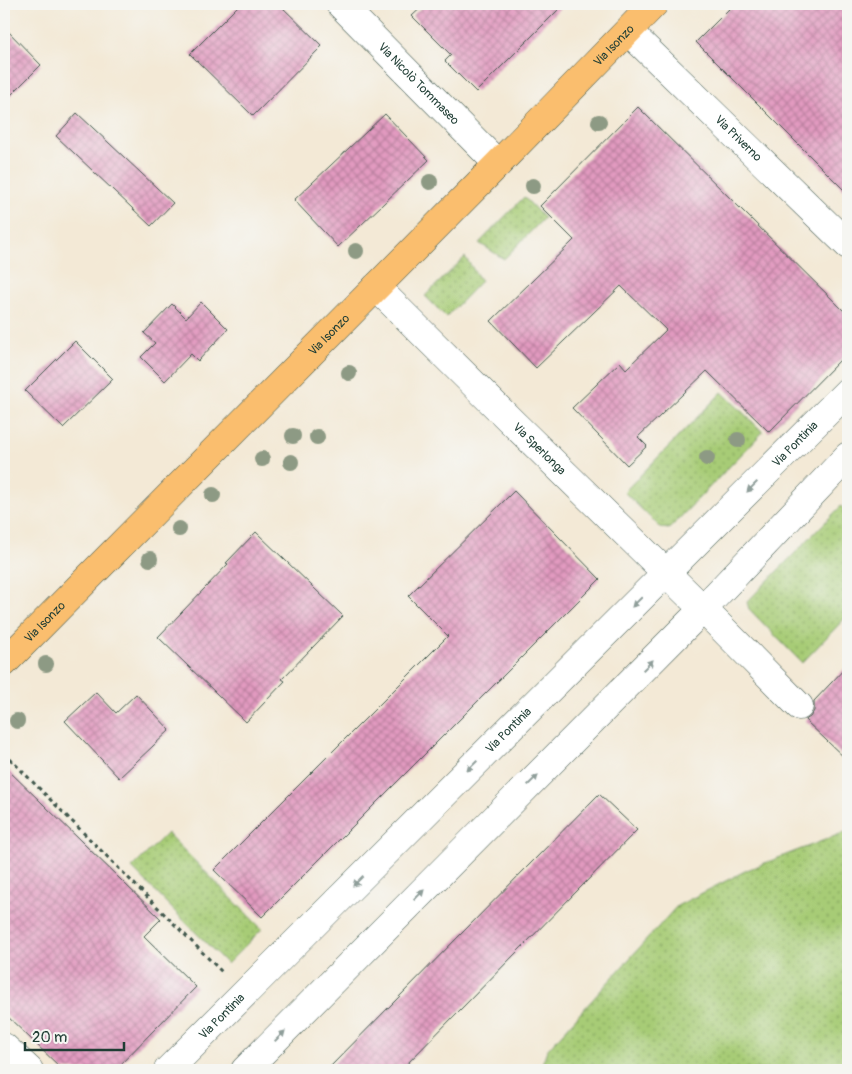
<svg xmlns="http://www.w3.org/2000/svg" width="852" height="1074" font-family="Pangolin,sans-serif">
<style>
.grass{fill:url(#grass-dots);stroke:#638455}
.building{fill:url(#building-cross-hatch)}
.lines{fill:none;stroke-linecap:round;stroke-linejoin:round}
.minor-casing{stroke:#3f574c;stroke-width:29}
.major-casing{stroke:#3f574c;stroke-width:29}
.path{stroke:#3f574c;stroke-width:3;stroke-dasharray:4 4;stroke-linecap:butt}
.minor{stroke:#fff;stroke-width:28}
.major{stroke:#fabe6e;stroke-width:28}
.tree{fill:#8d9a84}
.oneway{fill:#8f9e9a}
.labels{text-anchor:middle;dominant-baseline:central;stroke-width:4;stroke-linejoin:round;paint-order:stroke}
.street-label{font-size:12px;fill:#1f3d34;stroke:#f6f6f2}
</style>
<defs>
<pattern id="grass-dots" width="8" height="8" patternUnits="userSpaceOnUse" patternTransform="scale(1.25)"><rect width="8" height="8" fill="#a7cc76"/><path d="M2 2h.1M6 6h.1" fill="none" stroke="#87a762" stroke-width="1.8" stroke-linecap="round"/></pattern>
<pattern id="building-cross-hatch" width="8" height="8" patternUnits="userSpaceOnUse" patternTransform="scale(1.25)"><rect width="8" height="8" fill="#e29ac0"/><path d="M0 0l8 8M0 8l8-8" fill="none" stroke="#b77f9d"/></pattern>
</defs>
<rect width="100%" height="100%" fill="#f6f6f2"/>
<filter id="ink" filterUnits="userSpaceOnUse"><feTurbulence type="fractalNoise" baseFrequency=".02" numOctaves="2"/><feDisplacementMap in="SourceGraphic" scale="10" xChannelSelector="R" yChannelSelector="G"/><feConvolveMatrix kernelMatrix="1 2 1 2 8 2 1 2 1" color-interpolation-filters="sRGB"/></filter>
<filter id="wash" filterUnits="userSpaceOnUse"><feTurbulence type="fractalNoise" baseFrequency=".0096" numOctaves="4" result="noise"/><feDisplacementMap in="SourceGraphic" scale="20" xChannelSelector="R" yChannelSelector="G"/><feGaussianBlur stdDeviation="1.12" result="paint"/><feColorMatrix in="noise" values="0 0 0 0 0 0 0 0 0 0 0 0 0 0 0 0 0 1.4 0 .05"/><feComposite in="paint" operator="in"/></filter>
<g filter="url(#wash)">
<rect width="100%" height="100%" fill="#f3e9d6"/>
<!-- grass -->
<g class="grass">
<path d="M524,197L544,218L504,259L479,243Z"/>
<path d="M465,257L481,281L446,317L425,296Z"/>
<path d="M722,392L763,432L669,529L661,528L624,492Z"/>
<path d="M841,506L848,513V615L802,663L749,609L747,602Z"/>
<path d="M848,831V1070H540L547,1050L677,906L747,870Z"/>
<path d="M167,833L262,929L227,964L132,868Z"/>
</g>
<g id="blocks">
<!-- building -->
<g class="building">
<path d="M240,4H279L322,46L253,116L190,54Z"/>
<path d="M425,4H564L476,92L445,61L451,55L412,16Z"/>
<path d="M734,4H848V194L696,42Z"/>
<path d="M4,27L41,65L4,102Z"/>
<path d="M638,107L848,315V352L769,432L707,371L638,437L647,446L627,465L572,408L620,362L626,369L666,330L621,286L536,368L491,321L574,240L540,206Z"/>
<path d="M77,113L173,203L151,226L56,136Z"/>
<path d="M385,114L429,160L338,247L294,200Z"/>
<path d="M201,302L228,329L198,361L191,354L165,381L141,357L155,343L144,333L172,304L186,318Z"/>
<path d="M75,341L113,379L63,428L25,391Z"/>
<path d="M514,491L600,579L262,917L214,870L448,636L408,596Z"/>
<path d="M256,532L343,616L282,679L285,681L246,722L158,637L228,564L226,563Z"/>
<path d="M848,665V761L805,720L810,717L814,711V701Z"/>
<path d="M96,692L116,713L136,694L170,730L119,778L65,721Z"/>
<path d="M4,766L161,919L144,936L196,987L115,1070H63L4,1013Z"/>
<path d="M599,794L637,830L401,1070H327Z"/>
</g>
</g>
</g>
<g filter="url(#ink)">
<use href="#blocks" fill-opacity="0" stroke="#3f574c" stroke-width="1"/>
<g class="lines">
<!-- minor casing -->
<g class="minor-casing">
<g id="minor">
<path id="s1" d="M340,4L498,164"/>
<path id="s2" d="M628,31L848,245"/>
<path id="s3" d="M376,287L509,419L703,609L799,706"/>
<path d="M4,1047L29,1070"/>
<path id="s4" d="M168,1070L848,391"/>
<path d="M245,1070L703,609L848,456"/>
</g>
</g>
<!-- major casing -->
<g class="major-casing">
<g id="major">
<path id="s5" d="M4,663L498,164L654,4"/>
</g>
</g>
<!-- path -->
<path class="path" d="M4,753L222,972"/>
<!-- minor -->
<use href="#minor" class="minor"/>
<!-- major -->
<use href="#major" class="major"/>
</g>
<!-- trees -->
<g class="tree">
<circle cx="599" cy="122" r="8"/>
<circle cx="430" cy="182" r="8"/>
<circle cx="533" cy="186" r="8"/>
<circle cx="356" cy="251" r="8"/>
<circle cx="349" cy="373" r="8"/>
<circle cx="293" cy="436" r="8"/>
<circle cx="317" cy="437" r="8"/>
<circle cx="738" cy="440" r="8"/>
<circle cx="707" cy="458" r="8"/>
<circle cx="262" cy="459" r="8"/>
<circle cx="291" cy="462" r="8"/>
<circle cx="213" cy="495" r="8"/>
<circle cx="179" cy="529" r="8"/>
<circle cx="150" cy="559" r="8"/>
<circle cx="46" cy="664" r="8"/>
<circle cx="17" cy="721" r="8"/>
</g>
<!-- one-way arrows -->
<defs><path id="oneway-solid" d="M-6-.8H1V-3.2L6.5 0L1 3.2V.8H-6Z" transform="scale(1.25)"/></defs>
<g class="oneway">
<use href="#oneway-solid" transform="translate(752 487) rotate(135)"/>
<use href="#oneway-solid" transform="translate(637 602) rotate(135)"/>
<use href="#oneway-solid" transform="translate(648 665) rotate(-45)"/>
<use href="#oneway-solid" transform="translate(472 766) rotate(135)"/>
<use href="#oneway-solid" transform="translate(533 780) rotate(-45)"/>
<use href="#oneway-solid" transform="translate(358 881) rotate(135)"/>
<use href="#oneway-solid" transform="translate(419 895) rotate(-45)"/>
<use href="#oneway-solid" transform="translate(280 1036) rotate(-45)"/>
</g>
</g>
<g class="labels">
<!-- street labels -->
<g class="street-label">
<text stroke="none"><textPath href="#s5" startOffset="868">Via Isonzo</textPath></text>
<text stroke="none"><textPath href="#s1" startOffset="112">Via Nicolò Tommaseo</textPath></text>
<text stroke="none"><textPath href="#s2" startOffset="154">Via Priverno</textPath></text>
<text stroke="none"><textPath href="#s5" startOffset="462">Via Isonzo</textPath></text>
<text stroke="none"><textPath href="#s4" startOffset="886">Via Pontinia</textPath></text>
<text stroke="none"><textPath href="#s3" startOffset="230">Via Sperlonga</textPath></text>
<text stroke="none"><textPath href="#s5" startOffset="58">Via Isonzo</textPath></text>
<text stroke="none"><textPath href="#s4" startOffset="481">Via Pontinia</textPath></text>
<text stroke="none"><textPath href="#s4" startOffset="76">Via Pontinia</textPath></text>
</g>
</g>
<!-- margin -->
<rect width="852" height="1074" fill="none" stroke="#f6f6f2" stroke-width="20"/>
<!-- scale -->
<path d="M25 1042v8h99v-8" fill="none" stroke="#1f3d34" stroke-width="2.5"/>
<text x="32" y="1042" font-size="15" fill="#1f3d34" stroke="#f6f6f2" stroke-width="4" paint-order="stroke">20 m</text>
</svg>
